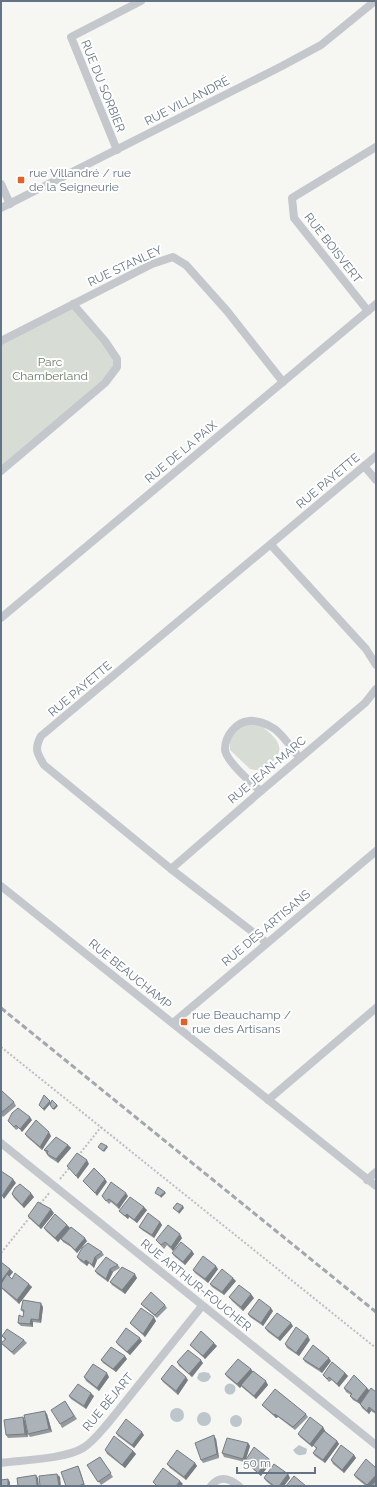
<svg xmlns="http://www.w3.org/2000/svg" width="377" height="1487" font-family="Raleway,sans-serif">
<style>
.green{fill:#d7ddd4}
.water{fill:#bcc6cb}
.lines{fill:none;stroke-linecap:round;stroke-linejoin:round}
.path{stroke:#bcbec0;stroke-width:2;stroke-dasharray:2 2;stroke-linecap:butt}
.minor{stroke:#c4c7cb;stroke-width:8}
.rail{stroke:#a2a8ae;stroke-width:3;stroke-dasharray:6 3;stroke-linecap:butt}
.wall{fill:#93999e}
.shaded-wall{fill:#787d81}
.building{fill:#abb2b8;stroke:#787d81}
.poi-dot{fill:#e36126;stroke:#fff;stroke-width:1.5}
.labels{text-anchor:middle;dominant-baseline:central;stroke-width:4;stroke-linejoin:round;paint-order:stroke}
.street-label{font-size:12px;fill:#657484;stroke:#fff}
.poi-label{font-size:12px;fill:#657484;stroke:#fff;text-anchor:start}
.park-label{font-size:12px;fill:#677b64;stroke:#fff}
</style>
<rect width="100%" height="100%" fill="#f6f6f3"/>
<!-- green -->
<g class="green">
<path d="M73,304L106,343L116,367L104,384L1,471V341Z"/>
<path d="M248,723L259,724C268,732 286,743 277,756C274,762 266,767 261,771L250,769L230,750V739L240,727Z"/>
</g>
<!-- water -->
<g class="water">
<path d="M204,1372L209,1373L211,1377L208,1381C203,1383 200,1382 197,1378L199,1373Z"/>
<circle cx="230" cy="1389" r="5.5"/>
<circle cx="177" cy="1415" r="7"/>
<circle cx="204" cy="1419" r="7"/>
<circle cx="236" cy="1421" r="6"/>
<path d="M299,1445L307,1449L306,1454C299,1456 297,1456 293,1450Z"/>
</g>
<g class="lines">
<!-- path -->
<g class="path">
<path d="M1,1047L376,1348"/>
<path d="M78,1156L101,1127"/>
<path d="M60,1179L70,1167"/>
<path d="M40,1204L50,1192"/>
<path d="M1,1253L30,1217"/>
</g>
<!-- minor -->
<g class="minor">
<path d="M117,150L71,37L141,1"/>
<path d="M1,184L10,204"/>
<path d="M1,208L282,66L321,45L375,1"/>
<path d="M368,311L294,218L292,198L376,147"/>
<path d="M1,341L152,264L173,257L186,265L227,311L283,382"/>
<path d="M364,466L376,480"/>
<path d="M1,471L105,383L117,367V359L105,341L73,304"/>
<path d="M271,545L366,649L376,665"/>
<path d="M1,618L376,304"/>
<path d="M261,791C252,784 225,760 225,749C225,736 236,722 249,721C257,720 267,724 273,728C281,732 293,750 300,758"/>
<path d="M171,869L261,791L365,703L376,689"/>
<path d="M1,886L376,1186"/>
<path d="M267,943L171,869L44,765C37,753 34,749 41,736L376,456"/>
<path d="M173,1023L376,851"/>
<path d="M268,1100L376,1008"/>
<path d="M1,1143L376,1445"/>
<path d="M367,1180L376,1172"/>
<path d="M1,1463C23,1460 65,1459 83,1448C93,1442 101,1431 109,1422L202,1306"/>
<path d="M211,1486C220,1475 229,1478 239,1486"/>
</g>
<!-- rail -->
<path class="rail" d="M1,1008L376,1312"/>
</g>
<!-- wall -->
<g class="wall">
<path d="M1,1092L14,1102L16,1106L3,1117L1,1115Z"/>
<path d="M32,1120L22,1132L19,1128L16,1130L8,1121Z"/>
<path d="M25,1134L51,1136L42,1150L27,1137Z"/>
<path d="M68,1145L71,1148L58,1163L49,1157L44,1150Z"/>
<path d="M12,1194L34,1197L24,1208L14,1198Z"/>
<path d="M102,1196H128L119,1209L111,1202L109,1204Z"/>
<path d="M147,1210L137,1223L129,1217L128,1219L122,1214L119,1211Z"/>
<path d="M54,1213L41,1229L30,1219L28,1216Z"/>
<path d="M160,1222L162,1225L154,1238L142,1230L139,1227Z"/>
<path d="M67,1225L70,1228L58,1242L46,1231L44,1228Z"/>
<path d="M182,1238L173,1251L167,1245L164,1249L156,1240Z"/>
<path d="M61,1239L87,1241L77,1253L71,1247L63,1242Z"/>
<path d="M192,1251L194,1254L185,1265L174,1256L172,1253Z"/>
<path d="M102,1252L104,1255L97,1260L94,1268L89,1263L87,1266L80,1261L77,1257Z"/>
<path d="M1,1262L10,1269L13,1272L9,1277L12,1279L32,1287L19,1304L1,1288Z"/>
<path d="M118,1265L120,1268L113,1272L108,1282L97,1274L95,1271Z"/>
<path d="M218,1269L208,1283L195,1273L193,1270Z"/>
<path d="M137,1278L125,1294L112,1285L110,1282Z"/>
<path d="M236,1281L224,1295L212,1287L210,1284Z"/>
<path d="M229,1297L254,1298L243,1311L232,1301Z"/>
<path d="M141,1304L165,1305L167,1308L157,1318L144,1307Z"/>
<path d="M43,1307L41,1323L33,1322V1327L21,1326L18,1323L23,1317L24,1313L21,1310Z"/>
<path d="M273,1311L263,1326L250,1317L248,1314Z"/>
<path d="M156,1321L145,1337L133,1326L130,1323Z"/>
<path d="M293,1326L280,1341L268,1332L265,1328Z"/>
<path d="M2,1336L24,1340L27,1343L14,1355L4,1346L1,1343L5,1340Z"/>
<path d="M310,1340L299,1356L287,1348L285,1344Z"/>
<path d="M142,1341L130,1355L118,1345L116,1342Z"/>
<path d="M190,1345L217,1346L205,1359L193,1348Z"/>
<path d="M127,1359L116,1372L103,1363L101,1360Z"/>
<path d="M303,1359L331,1361L322,1373L305,1362Z"/>
<path d="M177,1362L203,1363L192,1377L179,1366Z"/>
<path d="M251,1369L253,1372L268,1385L256,1399L243,1388L241,1386L240,1388L227,1377L225,1374Z"/>
<path d="M345,1373L348,1376L339,1387L332,1380L329,1382L323,1375Z"/>
<path d="M84,1377H109L99,1391L86,1381Z"/>
<path d="M161,1379L188,1380L178,1395L163,1382Z"/>
<path d="M344,1388H367L369,1391L376,1392V1414L371,1411L369,1414L362,1408L360,1404L353,1400L350,1396L351,1395L346,1392Z"/>
<path d="M69,1396H94L86,1409L71,1399Z"/>
<path d="M65,1401L77,1419L62,1428L60,1424Z"/>
<path d="M262,1405L306,1414L308,1417L295,1430L278,1417L276,1418L265,1408Z"/>
<path d="M47,1414L52,1432L30,1437L28,1434Z"/>
<path d="M23,1417L25,1421L28,1437L8,1438L6,1435Z"/>
<path d="M323,1427L325,1431L337,1441L339,1444L325,1463L315,1456L313,1453L316,1449L314,1445L312,1447L300,1437L298,1434Z"/>
<path d="M116,1433L144,1435L134,1448L118,1436Z"/>
<path d="M216,1439L219,1458L203,1463L201,1460Z"/>
<path d="M248,1443L250,1446L246,1459H269L271,1462L261,1476L247,1464L245,1461V1462L224,1457L222,1453Z"/>
<path d="M105,1450L133,1451L136,1454L125,1468L107,1454Z"/>
<path d="M354,1455L356,1458L344,1473L333,1464L331,1460Z"/>
<path d="M100,1457L113,1477L101,1485L87,1465Z"/>
<path d="M195,1463L197,1466L186,1480L170,1468L167,1464Z"/>
<path d="M78,1466L80,1470L85,1486H66Z"/>
<path d="M288,1474L290,1478L284,1486H272L266,1481L264,1478Z"/>
<path d="M354,1475L376,1481L371,1486H366L356,1478Z"/>
</g>
<!-- shaded-wall -->
<g class="shaded-wall">
<path d="M50,1101L51,1103L44,1111L43,1109Z"/>
<path d="M57,1105L58,1106L54,1110L53,1109Z"/>
<path d="M30,1117L32,1120L22,1132L20,1129Z"/>
<path d="M49,1132L51,1136L42,1150L40,1147Z"/>
<path d="M68,1145L71,1148L58,1163L56,1159Z"/>
<path d="M107,1146L108,1147L104,1152L103,1151Z"/>
<path d="M87,1160L89,1164L78,1179L76,1176Z"/>
<path d="M13,1179L16,1183L4,1199L2,1196Z"/>
<path d="M105,1179L107,1182L97,1196L95,1193Z"/>
<path d="M165,1192L166,1193L161,1198L160,1196Z"/>
<path d="M31,1193L34,1197L24,1208L22,1205Z"/>
<path d="M126,1193L128,1196L119,1209L117,1205Z"/>
<path d="M183,1206L184,1208L179,1214L178,1212Z"/>
<path d="M144,1207L147,1210L137,1223L134,1220Z"/>
<path d="M51,1209L54,1213L41,1229L39,1226Z"/>
<path d="M127,1214L129,1217L128,1219L125,1216Z"/>
<path d="M160,1222L162,1225L154,1238L152,1235Z"/>
<path d="M67,1225L70,1228L58,1242L55,1238Z"/>
<path d="M180,1234L182,1238L173,1251L171,1247Z"/>
<path d="M85,1238L87,1241L77,1253L75,1250Z"/>
<path d="M192,1251L194,1254L185,1265L183,1262Z"/>
<path d="M95,1257L97,1260L94,1268L92,1265Z"/>
<path d="M86,1260L89,1263L87,1266L84,1262Z"/>
<path d="M216,1266L218,1269L208,1283L205,1279Z"/>
<path d="M10,1269L13,1272L3,1285L1,1281Z"/>
<path d="M110,1269L113,1272L108,1282L106,1279Z"/>
<path d="M135,1274L137,1278L125,1294L122,1290Z"/>
<path d="M233,1278L236,1281L224,1295L222,1292Z"/>
<path d="M29,1284L32,1287L19,1304L17,1300Z"/>
<path d="M251,1294L254,1298L243,1311L241,1307Z"/>
<path d="M41,1303L43,1307L41,1323L39,1320Z"/>
<path d="M271,1308L273,1311L263,1326L261,1323Z"/>
<path d="M154,1317L156,1321L145,1337L143,1334Z"/>
<path d="M31,1319L33,1322V1327L30,1324Z"/>
<path d="M291,1323L293,1326L280,1341L278,1338Z"/>
<path d="M308,1336L310,1340L299,1356L296,1353Z"/>
<path d="M140,1338L142,1341L130,1355L127,1352Z"/>
<path d="M214,1343L217,1346L205,1359L203,1356Z"/>
<path d="M125,1356L127,1359L116,1372L113,1369Z"/>
<path d="M329,1358L331,1361L322,1373L319,1369Z"/>
<path d="M201,1360L203,1363L192,1377L189,1374Z"/>
<path d="M251,1369L253,1372L240,1388L237,1384Z"/>
<path d="M107,1373L109,1377L99,1391L97,1388Z"/>
<path d="M345,1373L348,1376L339,1387L337,1384Z"/>
<path d="M186,1377L188,1380L178,1395L176,1391Z"/>
<path d="M266,1381L268,1385L256,1399L254,1396Z"/>
<path d="M367,1388L370,1391L360,1404L357,1401Z"/>
<path d="M91,1393L94,1396L86,1409L84,1406Z"/>
<path d="M369,1407L371,1411L369,1414L367,1411Z"/>
<path d="M45,1411L47,1414L52,1432L49,1429Z"/>
<path d="M275,1414L278,1417L276,1418L274,1415Z"/>
<path d="M23,1417L25,1421L28,1437L25,1434Z"/>
<path d="M323,1427L325,1431L312,1447L310,1444Z"/>
<path d="M142,1432L144,1435L134,1448L132,1445Z"/>
<path d="M214,1435L216,1439L219,1458L217,1454Z"/>
<path d="M337,1441L339,1444L325,1463L323,1460Z"/>
<path d="M248,1443L250,1446L245,1462L243,1459Z"/>
<path d="M133,1451L136,1454L125,1468L122,1465Z"/>
<path d="M354,1455L356,1458L344,1473L342,1470Z"/>
<path d="M269,1459L271,1462L261,1476L258,1473Z"/>
<path d="M195,1463L197,1466L186,1480L184,1477Z"/>
<path d="M57,1474L60,1477L61,1486H59Z"/>
<path d="M288,1474L290,1478L284,1486H279Z"/>
<path d="M36,1475L38,1478L39,1486H37Z"/>
<path d="M376,1475V1481L371,1486H367V1485Z"/>
<path d="M8,1479L10,1482V1486H8Z"/>
<path d="M180,1481L183,1484L181,1486H176Z"/>
</g>
<!-- building -->
<g class="building">
<path d="M2,1091L14,1102L1,1113V1092Z"/>
<path d="M44,1095L50,1101L43,1109L39,1105Z"/>
<path d="M52,1100L57,1105L53,1109L50,1105Z"/>
<path d="M18,1108L30,1117L20,1129L16,1125L14,1127L8,1121L12,1113Z"/>
<path d="M36,1120L49,1132L40,1147L25,1134Z"/>
<path d="M56,1137L68,1145L56,1159L47,1154L48,1151L44,1150Z"/>
<path d="M101,1143L107,1146L103,1151L98,1147Z"/>
<path d="M77,1153L87,1160L76,1176L67,1166Z"/>
<path d="M94,1168L105,1179L95,1193L83,1181Z"/>
<path d="M1,1171L13,1179L2,1196L1,1195Z"/>
<path d="M111,1182L126,1193L117,1205L109,1199L106,1201L102,1196Z"/>
<path d="M20,1184L31,1193L22,1205L12,1194L15,1188Z"/>
<path d="M158,1187L165,1192L160,1196L155,1193Z"/>
<path d="M130,1197L144,1207L134,1220L127,1214L125,1216L119,1211Z"/>
<path d="M38,1202L51,1209L39,1226L28,1216Z"/>
<path d="M177,1203L183,1206L178,1212L173,1208Z"/>
<path d="M148,1213L160,1222L152,1235L139,1227Z"/>
<path d="M55,1214L67,1225L55,1238L44,1228Z"/>
<path d="M168,1225L180,1234L171,1247L165,1242L161,1245L156,1240Z"/>
<path d="M71,1227L85,1238L75,1250L69,1244L61,1239Z"/>
<path d="M181,1242L192,1251L183,1262L172,1253Z"/>
<path d="M88,1243L102,1252L95,1257L92,1265L86,1260L84,1262L77,1257L82,1248Z"/>
<path d="M203,1256L216,1266L205,1279L193,1270Z"/>
<path d="M106,1257L118,1265L110,1269L106,1279L95,1271Z"/>
<path d="M1,1262L10,1269L1,1281Z"/>
<path d="M122,1267L135,1274L122,1290L110,1282Z"/>
<path d="M222,1269L233,1278L222,1292L210,1284Z"/>
<path d="M15,1273L29,1284L17,1300L1,1287V1284L7,1274L12,1279Z"/>
<path d="M239,1285L251,1294L241,1307L229,1297Z"/>
<path d="M151,1292L165,1305L155,1315L141,1304Z"/>
<path d="M259,1299L271,1308L261,1323L248,1314Z"/>
<path d="M23,1300L41,1303L39,1320L31,1319L30,1324L18,1323L19,1315L23,1317L24,1310H21Z"/>
<path d="M141,1308L154,1317L143,1334L130,1323Z"/>
<path d="M277,1313L291,1323L278,1338L265,1328Z"/>
<path d="M296,1327L308,1336L296,1353L285,1344Z"/>
<path d="M126,1328L140,1338L127,1352L116,1342Z"/>
<path d="M7,1329L24,1340L12,1352L1,1343L6,1339L2,1336Z"/>
<path d="M201,1331L214,1343L203,1356L190,1345Z"/>
<path d="M313,1345L329,1358L319,1369L303,1359Z"/>
<path d="M111,1347L125,1356L113,1369L101,1360Z"/>
<path d="M188,1350L201,1360L189,1374L177,1362Z"/>
<path d="M238,1359L251,1369L237,1384L225,1374Z"/>
<path d="M332,1362L345,1373L337,1384L329,1377L327,1379L323,1375Z"/>
<path d="M93,1364L107,1373L97,1388L84,1377Z"/>
<path d="M172,1365L186,1377L176,1391L161,1379Z"/>
<path d="M253,1371L266,1381L254,1396L241,1385Z"/>
<path d="M354,1375L367,1388L357,1401L350,1396L352,1394L344,1388Z"/>
<path d="M78,1384L91,1393L84,1406L69,1396Z"/>
<path d="M371,1388L376,1392V1411L375,1412L369,1407L367,1411L360,1404Z"/>
<path d="M275,1389L306,1414L293,1427L275,1414L274,1415L262,1405Z"/>
<path d="M65,1401L74,1416L60,1424L51,1410Z"/>
<path d="M45,1411L49,1429L28,1434L24,1415Z"/>
<path d="M23,1417L25,1434L6,1435L4,1420Z"/>
<path d="M310,1417L323,1427L310,1444L298,1434Z"/>
<path d="M126,1419L142,1432L132,1445L116,1433Z"/>
<path d="M324,1431L337,1441L323,1460L313,1453L317,1448L313,1445Z"/>
<path d="M214,1435L217,1454L201,1460L195,1443Z"/>
<path d="M114,1436L133,1451L122,1465L105,1450Z"/>
<path d="M227,1438L248,1443L243,1459L222,1453Z"/>
<path d="M341,1445L354,1455L342,1470L331,1460Z"/>
<path d="M254,1447L269,1459L258,1473L245,1461Z"/>
<path d="M177,1450L195,1463L184,1477L167,1464Z"/>
<path d="M100,1457L111,1473L98,1482L87,1465Z"/>
<path d="M366,1459L376,1468V1475L367,1485L354,1475Z"/>
<path d="M274,1464L288,1474L279,1486H274L264,1478Z"/>
<path d="M78,1466L84,1484L78,1486H66L61,1472Z"/>
<path d="M163,1468L180,1481L176,1486H157L153,1482Z"/>
<path d="M57,1474L59,1486H40L39,1476Z"/>
<path d="M36,1475L37,1486H18L17,1478Z"/>
<path d="M294,1476L306,1486H286Z"/>
<path d="M8,1479V1486H1V1480Z"/>
<path d="M376,1481V1486H372Z"/>
</g>
<!-- markers -->
<g class="poi-dot">
<rect x="17" y="176" width="8" height="8" rx="2"/>
<rect x="180" y="1018" width="8" height="8" rx="2"/>
</g>
<g class="labels">
<!-- street labels -->
<g class="street-label">
<text transform="translate(103 86) rotate(68)">RUE DU SORBIER</text>
<text transform="translate(187 101) rotate(-27)">RUE VILLANDRÉ</text>
<text transform="translate(333 248) rotate(52)">RUE BOISVERT</text>
<text transform="translate(125 266) rotate(-25)">RUE STANLEY</text>
<text transform="translate(181 452) rotate(-40)">RUE DE LA PAIX</text>
<text transform="translate(328 481) rotate(-40)">RUE PAYETTE</text>
<text transform="translate(80 689) rotate(-40)">RUE PAYETTE</text>
<text transform="translate(267 770) rotate(-40)">RUE JEAN-MARC</text>
<text transform="translate(266 928) rotate(-40)">RUE DES ARTISANS</text>
<text transform="translate(130 974) rotate(39)">RUE BEAUCHAMP</text>
<text transform="translate(196 1285) rotate(39)">RUE ARTHUR-FOUCHER</text>
<text transform="translate(108 1402) rotate(-50)">RUE BÉJART</text>
</g>
<!-- poi labels -->
<g class="poi-label">
<text x="29" y="173">rue Villandré / rue<tspan x="29" dy="14">de la Seigneurie</tspan></text>
<text x="192" y="1015">rue Beauchamp /<tspan x="192" dy="14">rue des Artisans</tspan></text>
</g>
<!-- park labels -->
<g class="park-label">
<text x="50" y="362">Parc<tspan x="50" dy="14">Chamberland</tspan></text>
</g>
</g>
<!-- border -->
<rect width="377" height="1487" fill="none" stroke="#657484" stroke-width="4"/>
<!-- scale -->
<path d="M237 1467v6h78v-6" fill="none" stroke="#657484" stroke-width="2"/>
<text x="243" y="1467" font-size="12" fill="#657484" stroke="#ffffff" stroke-width="3" paint-order="stroke">50 m</text>
</svg>
